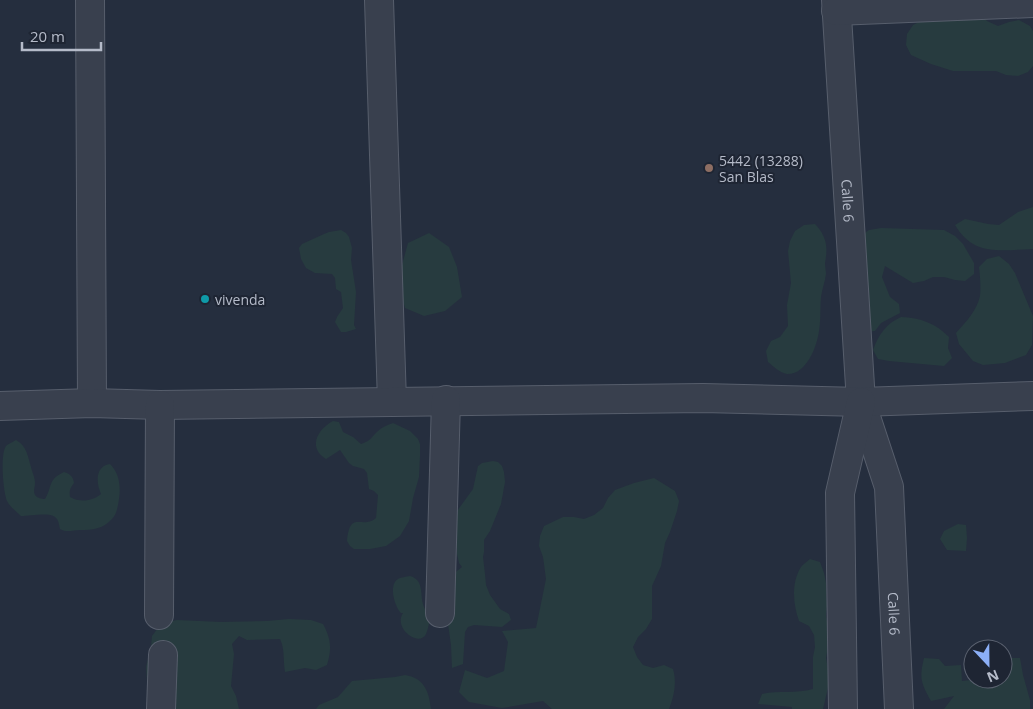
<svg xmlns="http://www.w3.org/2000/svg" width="1033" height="709" font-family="'Open Sans',sans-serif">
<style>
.green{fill:#273b3f}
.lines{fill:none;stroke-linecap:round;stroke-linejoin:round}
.minor-casing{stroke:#575e6c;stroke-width:30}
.minor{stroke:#39404e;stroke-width:28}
.education-dot{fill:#8d6e63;stroke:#1e2533;stroke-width:2}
.culture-dot{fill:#0f9aa8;stroke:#1e2533;stroke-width:2}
.labels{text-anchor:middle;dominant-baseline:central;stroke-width:4;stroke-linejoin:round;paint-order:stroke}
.poi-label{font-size:14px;fill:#b5bbc9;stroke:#1e2533;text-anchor:start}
.street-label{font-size:14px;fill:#b5bbc9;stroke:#1e2533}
</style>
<rect width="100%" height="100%" fill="#252e3e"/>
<!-- green -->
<g class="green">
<path d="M979,14L987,21L998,26L1009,22L1019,20L1030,26L1033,31V66L1028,72L1018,76L1006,75L996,71H953L931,64L911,55L906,45L907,34L913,25L923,20Z"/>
<path d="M1033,207V249C1001,250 974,257 955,225L965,219L988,224L999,225L1018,212Z"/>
<path d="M815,224C827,237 828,247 825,263C825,267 826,271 826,274C825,282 822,289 821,297C820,308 821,320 819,331C817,347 806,375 787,374C780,373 773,366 768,362L766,351L771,341L780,337L788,326L787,305L791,283L788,251L790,241L795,231L804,225Z"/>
<path d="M881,228L944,230L955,236L963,244L974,263V274L965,281L955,280L944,277H933L924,281L913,283L885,266L882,277L890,297L899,304L900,313L881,323L875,331L865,332L859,237L869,230Z"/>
<path d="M341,230L346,233L349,237L352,248L351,260L356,292L354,325L356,329L346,332H341L335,322L337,317L343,308L341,292L336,289L335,278L332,274L315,273L306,268L301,259L299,248L302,244L324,234L329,232Z"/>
<path d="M429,233L449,247L457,267L462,297L445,311L424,316L405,308L399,286L402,265L408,243Z"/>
<path d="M999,256L1009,264L1015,273L1033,316L1032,345L1026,355L1005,363L983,365L973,361L959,344L956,333C966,322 977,310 980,296C981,287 980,276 979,267L987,259Z"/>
<path d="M901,317C921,318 935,323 949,337L948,348L952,358L944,366L889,361L878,359L873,350C879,334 886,324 901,317Z"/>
<path d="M333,421L339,422L343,432L353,437L361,444C371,441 371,437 378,431C382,427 388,425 393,423L410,431L418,439L420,444V455L419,477L413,498L409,521L400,536L386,546L370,549H354L350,546L347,541C350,509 362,530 376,518L378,495L374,491L369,489L367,473L364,469L353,466L349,463L340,450L326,459C307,447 318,429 333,421Z"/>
<path d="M16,440C27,446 28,457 31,467C32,472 35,477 35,483C35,487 33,491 35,495C37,498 42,499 45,499C53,486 47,480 64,472C70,474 73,476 74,483C70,488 69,491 70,497C80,503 93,501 101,494C96,483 95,466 110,464C121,475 121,490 118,505C117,510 116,515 112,519C103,529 92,530 80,530C73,530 67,533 60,529C59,525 59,520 55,517C49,512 30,516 21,516C16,511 10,507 7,501C3,491 0,454 6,446C8,444 13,442 16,440Z"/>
<path d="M493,461L498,462L502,466L504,472L505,482L501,504L490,531L484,540V552L483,557L485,574L486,585L490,595L500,609L509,614L511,620L502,627L474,625L468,627L465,632L463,664L452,668L451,645L448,624L452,575L462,567L459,563L457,554V549L453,538L457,511L473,489L478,466L482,463Z"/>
<path d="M654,478L675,491L679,501L677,511L670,532L665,543L661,566L652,586V619L646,629L638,637L633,647L637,657L643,665L653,668L664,665L673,669C677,682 674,697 669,709H552L543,701L502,708L469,702L459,692L465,670L487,678L504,671L508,642L502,631L536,628L546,579L543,557L539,546L540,536L544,526L563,517H574L584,519L594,515L603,508L608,498L615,490L634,483Z"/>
<path d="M958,524L966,525L967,538L966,551L947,550L940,539L944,531Z"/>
<path d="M810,559L820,562L824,573L826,583L827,605L826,616L830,636L826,658L830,679L823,709H792V707L758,704L762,694C779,690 796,694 813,689V657L815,647L814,635L809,626L799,621C793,604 791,583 801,567C803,564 807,562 810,559Z"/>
<path d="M410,576C424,580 420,593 423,604C424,609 428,613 430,618C429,623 428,630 426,634C419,648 393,628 403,613H401C395,607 388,585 398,579C401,577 406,577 410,576Z"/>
<path d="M289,619L311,620L323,624C331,639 332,648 327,665L316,670L305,668L285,672C283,661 285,649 280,639L247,640L239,636L232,644L234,654L231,686L236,696L239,709H149L146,667L151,647L152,636L158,628L167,622L177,620L221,622L267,621Z"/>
<path d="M924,658L939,659L945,666L961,665L962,681L981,679H1003V658H1020L1023,675L1030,700V709H944L954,696L931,701C921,683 919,678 924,658Z"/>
<path d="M405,675C424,678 429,691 431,709H316L319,705L338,697L352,681L395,677Z"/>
</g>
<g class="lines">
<!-- minor casing -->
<g class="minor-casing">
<g id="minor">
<path d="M90,0L92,403"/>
<path d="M379,0L392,402"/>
<path id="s1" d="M836,0L861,402L889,487L899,709"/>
<path d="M836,11L1033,3"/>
<path d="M0,406L92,403L160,405L703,398L861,402L1033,396"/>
<path d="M440,613L446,400"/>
<path d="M159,615L160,405"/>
<path d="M161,709L163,655"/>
<path d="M843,709L840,493L861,402"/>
</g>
</g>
<!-- minor -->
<use href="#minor" class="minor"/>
</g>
<!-- markers -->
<circle class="education-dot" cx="709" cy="168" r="5"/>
<circle class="culture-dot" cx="205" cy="299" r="5"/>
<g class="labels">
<!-- poi labels -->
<g class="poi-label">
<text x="719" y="160">5442 (13288)<tspan x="719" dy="16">San Blas</tspan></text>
<text x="215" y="299">vivenda</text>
</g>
<!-- street labels -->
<g class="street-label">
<text stroke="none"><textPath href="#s1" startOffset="201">Calle 6</textPath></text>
<text stroke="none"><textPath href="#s1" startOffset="619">Calle 6</textPath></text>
</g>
</g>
<!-- north arrow -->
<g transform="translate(988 664) rotate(158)"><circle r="24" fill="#1e2533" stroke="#5a616f"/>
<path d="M0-4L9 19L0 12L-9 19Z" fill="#8caff6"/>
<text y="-8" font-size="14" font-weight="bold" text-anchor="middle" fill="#b5bbc9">N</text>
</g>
<!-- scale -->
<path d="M22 42v8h79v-8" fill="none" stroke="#b5bbc9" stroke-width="2.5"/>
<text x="30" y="42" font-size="15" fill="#b5bbc9" stroke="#1e2533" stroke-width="4" paint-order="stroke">20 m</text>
</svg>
